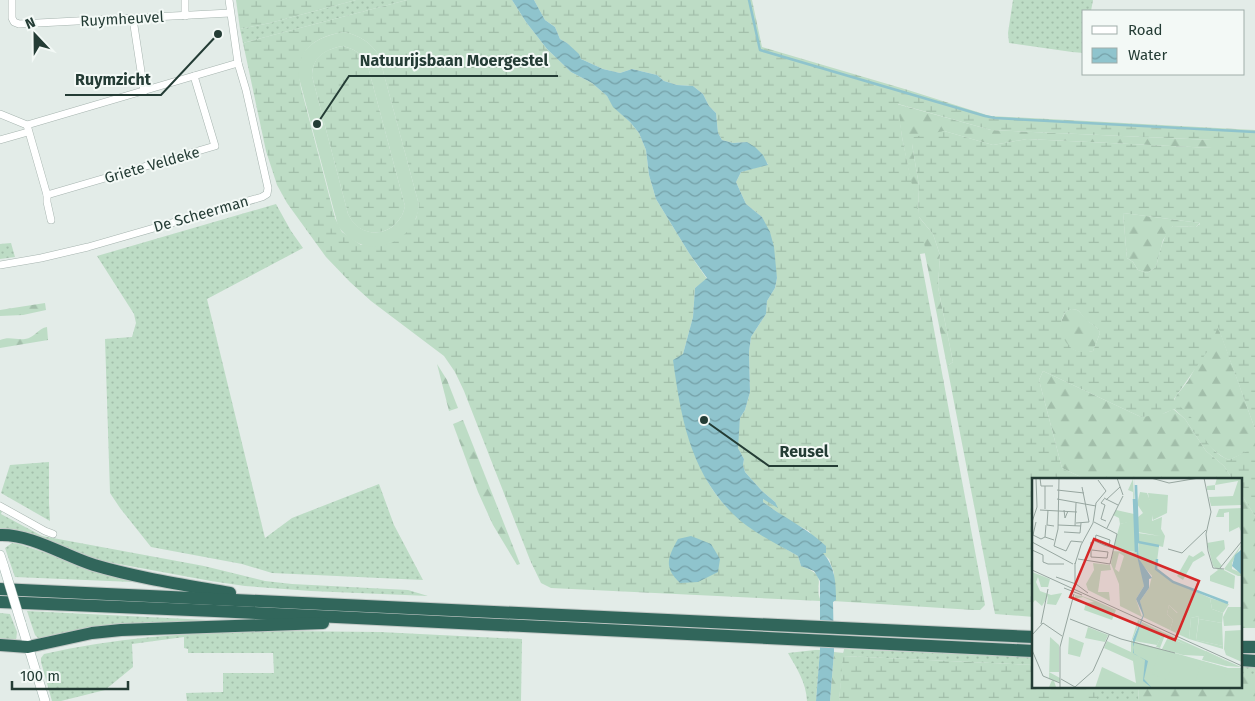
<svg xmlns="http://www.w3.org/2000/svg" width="1255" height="701" font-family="'Fira Sans',sans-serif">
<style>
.grass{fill:url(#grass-dots)}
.forest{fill:url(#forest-firs)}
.wetland{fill:url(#wetland-marsh);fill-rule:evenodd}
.pitch{fill:#bddcc5;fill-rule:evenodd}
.water{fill:url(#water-waves)}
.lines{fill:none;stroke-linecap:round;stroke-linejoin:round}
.stream{stroke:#8fc4cd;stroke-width:2.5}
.street-casing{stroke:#a6b4af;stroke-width:8}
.secondary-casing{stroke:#a2b7b0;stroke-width:10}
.highway-casing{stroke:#c2c8c6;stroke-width:14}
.street{stroke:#fff;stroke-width:7}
.secondary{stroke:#fff;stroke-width:9}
.highway{stroke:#31665b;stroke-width:12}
.secondary-bridge-casing{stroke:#a2b7b0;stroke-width:10;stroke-linecap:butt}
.secondary-bridge{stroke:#fff;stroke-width:9}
.labels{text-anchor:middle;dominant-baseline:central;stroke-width:4;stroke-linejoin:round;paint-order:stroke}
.street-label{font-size:15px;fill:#243c35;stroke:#f3f9f6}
.inset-river{fill:none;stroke:#8fc4cd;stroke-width:2.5}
.inset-road{fill:none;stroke:#97a6a0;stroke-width:1}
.view{fill:#d62828;fill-opacity:0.15;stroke:#d62828;stroke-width:2.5}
.inset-edge{fill:none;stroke:#243c35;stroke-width:2.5}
.leader{fill:none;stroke:#243c35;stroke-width:2}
.callout-dot{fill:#243c35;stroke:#f3f9f6;stroke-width:2}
.callout-label{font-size:16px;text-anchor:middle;font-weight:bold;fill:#243c35;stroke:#f3f9f6;stroke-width:4;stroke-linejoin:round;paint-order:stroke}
</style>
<defs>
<pattern id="grass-dots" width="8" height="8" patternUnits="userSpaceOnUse" patternTransform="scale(1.25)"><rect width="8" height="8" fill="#bddcc5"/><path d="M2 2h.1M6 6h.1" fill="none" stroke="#a2beaa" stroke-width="1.8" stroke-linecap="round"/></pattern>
<pattern id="forest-firs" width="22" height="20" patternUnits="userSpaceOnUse" patternTransform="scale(1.25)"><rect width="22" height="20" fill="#bddcc5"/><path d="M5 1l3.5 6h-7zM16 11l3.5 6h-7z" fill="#a2beaa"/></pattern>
<pattern id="wetland-marsh" width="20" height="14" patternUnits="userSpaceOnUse" patternTransform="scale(1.25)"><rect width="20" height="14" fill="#bddcc5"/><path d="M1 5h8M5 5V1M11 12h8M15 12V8" fill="none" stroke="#a2beaa"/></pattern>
<pattern id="water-waves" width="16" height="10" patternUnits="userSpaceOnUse" patternTransform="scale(1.25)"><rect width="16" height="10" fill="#8fc4cd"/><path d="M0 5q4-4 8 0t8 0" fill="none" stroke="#75a0a7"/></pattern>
</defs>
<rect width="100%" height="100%" fill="#e3ece8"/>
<!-- grass -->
<g class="grass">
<path d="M356,0H407L243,43L240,29L270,23Z"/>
<path d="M1013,0H1093L1091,11H1084V53L1072,52L1009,43L1008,33Z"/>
<path d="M276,204L291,231L303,248L207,299L265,538L292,518L379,484L394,525L423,580L272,573L242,564L151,547L120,508L110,493L105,339L132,337L136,323L134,314L97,256Z"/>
<path d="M11,243L15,257L0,259V244Z"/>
<path d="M49,462V503L50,521L1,493L10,465Z"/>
<path d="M0,508L2,510L1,514L42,536L204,566L265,581L292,584L408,590L428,596L311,591L245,586L211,581L97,560L0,530Z"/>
<path d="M12,543L19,544L91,568L156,583L15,577L5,548Z"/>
<path d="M27,611L228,621L41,641L35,635Z"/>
<path d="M0,613L10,614L17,632L16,640L0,641Z"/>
<path d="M276,631L380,632L522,639L521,701H187L186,693L223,692V673H274L273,653H188V649L184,648V637L132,644L133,667L105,690L61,701H52L41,662V658L44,654C120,637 198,632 276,631Z"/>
<path d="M844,649L1034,657V665L843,656Z"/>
<path d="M815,650H820L816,701H807C806,682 797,669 788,653Z"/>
<path d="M1241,666L1255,667V675H1241Z"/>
<path d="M1097,687H1139L1138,701H1097Z"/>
</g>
<!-- forest -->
<g class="forest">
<path d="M897,104L991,130L1212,140V148L1027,139L993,145L944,131L912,144L919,186L918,216L933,234L940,255L938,287L953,362L947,366L902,137Z"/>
<path d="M1123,213L1200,223L1196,227L1173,226L1163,240L1156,267L1147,273L1138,270L1133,262L1127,258Z"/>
<path d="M45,303L46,310L23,315L0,316V310Z"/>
<path d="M1071,309C1080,309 1080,313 1085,318C1091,325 1097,325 1100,333L1093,351C1075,356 1062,346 1060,327C1060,322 1064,316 1065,312Z"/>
<path d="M1218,326L1255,429V448L1229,460C1206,450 1189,420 1174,401L1176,396L1188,381Z"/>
<path d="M47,327L48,340L0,348V340C9,336 16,340 25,339C35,338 38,328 47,327Z"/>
<path d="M437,364L447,380L458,408L449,411Z"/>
<path d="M1043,371L1141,417L1165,413L1173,409L1185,419L1206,451L1224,466L1233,480H1087L1062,468L1039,380Z"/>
<path d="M463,420L520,564L517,565L493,525L478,492L453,424Z"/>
<path d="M1241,494L1255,516V628H1241Z"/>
<path d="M834,652L844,653L839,701H830Z"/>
<path d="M1241,675H1255V701H1138L1139,687H1241Z"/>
</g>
<!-- wetland -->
<g class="wetland">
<path d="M236,0H356L270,23L240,29Z"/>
<path d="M407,0H512L526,22L547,49L571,72L592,83L607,96L614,107L630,122L639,133L646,150L649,175L656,199L689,253L707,279L695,288L693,317L683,354L701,467C717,511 760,534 798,556L801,566C831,577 812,583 821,601L551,588L541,583L530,560L464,391L455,372L444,356L371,301L350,282L326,257L287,203L277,185L266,151L243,43ZM344,32C359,35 372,43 379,56L419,205L416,219L361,245L342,232L335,218L301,88C294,53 311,37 344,32Z"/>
<path d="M534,0H752L762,47L908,90L990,116L1255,130V429L1218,327L1209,349L1174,399C1178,406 1185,410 1190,416C1205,434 1206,450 1229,460L1255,447V516L1241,494V480H1233L1224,466L1206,451L1185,419L1174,409L1160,415L1141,417L1043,371L1039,380L1062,468L1087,480H1034V617L995,614L948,371L947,366L953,362L938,287L940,255L933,234L919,217L926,253L920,254L985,605L980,610H973L833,601L834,573L829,559L822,553L809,531L791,522L763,502L762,499L766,500L773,505L775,502L762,491L745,472L743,465L744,459L738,448V436L740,418L745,410L750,392L749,352L751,337L766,314L767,301L775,288L777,278L762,217L746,204L736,182L741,172L768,164L747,142L733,143L722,140L718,133L716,113L709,106L703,94L693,86L677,85L664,81L657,75L632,69L620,73L603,69L581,59L567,43L560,39L555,27L545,20ZM898,104L991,130L1212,140V148L1027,139L993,145L944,131L913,137L912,144L919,186L918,214L902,137ZM1123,213L1200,223V224L1196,227L1173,226C1162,236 1160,253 1156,267L1147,273L1138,270L1133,262L1127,258ZM1071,309C1080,309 1080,313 1085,319C1091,325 1097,325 1100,333L1093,351C1079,354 1068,350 1063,336C1062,332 1060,327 1061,324C1061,320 1064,315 1065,312Z"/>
<path d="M343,46C354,49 361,53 367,63L405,206C399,236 361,243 348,214L312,76C312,56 326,49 343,46Z"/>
<path d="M843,656L1034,665V687H1097V701H839Z"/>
</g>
<!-- pitch -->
<path class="pitch" d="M344,32C359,35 372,43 379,56L419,205C418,216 414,225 406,233C384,254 355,250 338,226L299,78C296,48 318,36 344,32ZM343,46C354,49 361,53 367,63L405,206C399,236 362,243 348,214L312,76C312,57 326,49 343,46Z"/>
<!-- water -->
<g class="water">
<path d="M512,0H534L545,20L555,27L560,39L567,43L579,54L581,59L603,69L620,73L632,69L657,75L664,81L677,85L693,86L703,94L709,106L716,113L718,133L722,140L733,143L747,142L755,147L763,155L768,165L741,172L736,182L746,204L762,217L770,232L774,247L777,278L775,288L767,301L766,314L751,337L749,352L750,392L745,410L740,418L738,448L744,459L743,465L745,472L762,491L775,502L778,508L763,499V502C784,518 807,528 826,546V553H823C835,566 836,583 836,600L833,602L834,652L830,701H816L820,650V581L814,571L801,566L798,556C777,544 751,532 733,514C690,471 681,418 673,360L683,354L693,317L695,288L707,278L689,253L656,199L649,175L646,150L639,133L630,122L613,107L607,96L592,83L571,72L547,49L526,22Z"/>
<path d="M691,536L711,544L720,559L718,572L698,582L680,583C663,567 668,557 678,539Z"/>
</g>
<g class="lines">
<!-- stream -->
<path class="stream" d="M749,0L760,50L985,116L995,118L1255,132"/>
<!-- street casing -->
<g class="street-casing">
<g id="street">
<path d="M12,0V18L14,22L19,24L230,13"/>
<path d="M185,0V16"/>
<path d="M133,19L144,91"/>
<path d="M0,114L27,125L238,63"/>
<path d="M27,125L47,195L215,146L194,76"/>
<path d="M0,140L28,132"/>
<path d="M47,195V202L51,220"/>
<path d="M0,265L41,258L88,247L262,197L267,194L268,188L246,90L238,63L229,0"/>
<path d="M0,506L45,531L53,534"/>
</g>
</g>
<!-- secondary casing -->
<g class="secondary-casing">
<g id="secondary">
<path d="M0,555L4,567"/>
<path d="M21,623L45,701"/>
</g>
</g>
<!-- highway casing -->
<g class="highway-casing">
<g id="highway">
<path d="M0,535C31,534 65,556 94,565C138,578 185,585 230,593"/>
<path d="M0,589L1034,637"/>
<path d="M0,602L215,611L1034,651"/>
<path d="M0,645L28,647L92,633L121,630L323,623"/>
<path d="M1241,647H1255"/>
<path d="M1241,660L1255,661"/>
</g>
</g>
<!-- street -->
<use href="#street" class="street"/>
<!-- secondary -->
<use href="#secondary" class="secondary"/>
<!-- highway -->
<use href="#highway" class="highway"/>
<!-- secondary-bridge casing -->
<g class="secondary-bridge-casing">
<path id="secondary-bridge" d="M4,567L21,623"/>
</g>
<!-- secondary-bridge -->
<use href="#secondary-bridge" class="secondary-bridge"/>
</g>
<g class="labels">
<!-- street labels -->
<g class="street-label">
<text transform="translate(122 19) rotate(-3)">Ruymheuvel</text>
<text transform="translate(152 165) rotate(-16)">Griete Veldeke</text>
<text transform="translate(201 214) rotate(-16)">De Scheerman</text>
</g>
</g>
<!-- overview -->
<g transform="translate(1032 478)">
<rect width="210" height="210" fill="#e3ece8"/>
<path d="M185,0H210V27L179,28L177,19L201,18L206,3L183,7V12H175V8L183,7ZM101,1L105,75L81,73L104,74L102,43L88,46L87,40L81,37L84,32L102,36L101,14L96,12ZM116,15L136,17L135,35L121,42ZM210,30V55L207,49L197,54V34L192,35V39H184L187,31ZM192,62L193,71L184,80L190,88L188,90L203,98L202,111L178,103V98L186,92L181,88L175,65ZM170,73L173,77L161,84L151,102L145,98L157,77L161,79ZM61,85L78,87L79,92L69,93L66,114H77L78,123L56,112L54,106L62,92ZM0,94L18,101L16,109H9L6,99L4,104L8,113L19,117L30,115L24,127L15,126L16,118L10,128L3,122L0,126ZM43,117L50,118L64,123L84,132L80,142L52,132L54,125L62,124L51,119L43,121ZM178,120L197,126L191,135L180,131ZM167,141L190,145L191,168L164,162ZM106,142L108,143L100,163L196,190L210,191V210H63L70,189L104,205L101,183L72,170L75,163L99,174V164ZM56,149L76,157L73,164L53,160ZM131,154L209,189L194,188V183L174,174L172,178L151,177L130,171L136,159L155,167L133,157L128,170L124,169ZM18,159L27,167V194H17L28,200V204L22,203L24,209H17L20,202L17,201ZM37,159L52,165L48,179L36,176Z" fill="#bddcc5"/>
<path d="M210,66L200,85V91L210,95V98H206L192,91ZM137,127L145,135L153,129L148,157L138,152L141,142L135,136ZM167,138L164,162L191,168V171L157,161L159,140Z" fill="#bddcc5"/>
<path d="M108,14L115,15L121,30L120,43L130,39L129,51L133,58L131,69L127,68L124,91L142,104L178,120L180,131L191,135L190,145L167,141V138L159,140L157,161L148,157L147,136L137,127L135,136L141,142L138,152L111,139L108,123L117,110L120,98L107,83L106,55L128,58L106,54V39L111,35L105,26ZM102,42L104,74L81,71L88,46ZM81,73L105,75L111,93L112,108L104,121L110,139L88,128L87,106L79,86ZM87,75L92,78L87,94L83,91ZM196,129H210V147L192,148L191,139ZM110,144L131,154L125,167L102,163ZM210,152V184L194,177L192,171L193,153ZM101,164L128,171L120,196L134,201L131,210H120L113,204L115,182L102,176ZM174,173L194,183V188L170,182ZM101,176L114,183L110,201L117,210H106ZM144,176L169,183L159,210H132ZM170,183L195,190L189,210H161ZM196,190H210V210H190Z" fill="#bddcc5" fill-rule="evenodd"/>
<path d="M102,0L107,81L120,100L117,101V110L108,123L112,137L101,169L102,176L116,183L112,201L120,210L111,203L113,182L101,175V161L111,137L104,121L112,108L105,78ZM210,71V95L209,96L200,88L203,77Z" fill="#8fc4cd"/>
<path class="inset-river" d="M104,7L106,64L127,68M102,21L104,74M125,81L124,91L141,104L196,125"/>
<path class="inset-road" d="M8,0L9,8H21M27,0L26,51L22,68L34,73L39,63L50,64M85,0L91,17M119,0L137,5L167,0M172,0L179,34L174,56L176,73L181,90L192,91M13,8V31M25,12L52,15M72,20L86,27M25,21L64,28M72,21L69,25L73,27L69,41L74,43M74,22L88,9M8,32L45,34M16,32L15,47L22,48M32,32L33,40L36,33M0,44L5,29L4,0M4,44L1,57L9,61L13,59M44,45L57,44L50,9M14,47L13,59L22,62M26,47L49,48M43,48L44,25M75,50L91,18M32,54L48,55L49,45M0,64L41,86M59,64V79L75,80L76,74M77,68L78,62L64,57L63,63L72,67L81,70M136,71L150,75L174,52M0,72L11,77V84L16,86H32M60,72L76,74M46,81L78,86L85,56L62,44M43,85V106M43,86L49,67L61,45L64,25L74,13L66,2M188,90L210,63M0,92L210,188M24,99L44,106L56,115M32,110L50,117M38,141L89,161L143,175M9,146L16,111M0,157L11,145L30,158M0,172L11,198L28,205M29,201L43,209M43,209L61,193L77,157M28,210V169L42,116"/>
<path class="view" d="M62,61L167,103L143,162L38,119Z"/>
<rect width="210" height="210" class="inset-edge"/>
</g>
<!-- callouts -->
<path class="leader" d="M317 124L349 76H558M218 34L161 95H65M704 420L769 466H838"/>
<g class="callout-dot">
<circle cx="317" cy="124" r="5"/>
<circle cx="218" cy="34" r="5"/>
<circle cx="704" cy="420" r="5"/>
</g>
<g class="callout-label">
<text x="454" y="66">Natuurijsbaan Moergestel</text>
<text x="113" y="85">Ruymzicht</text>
<text x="804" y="457">Reusel</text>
</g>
<!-- legend -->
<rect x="1082" y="10" width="162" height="65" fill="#f3f9f6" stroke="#a0ada9"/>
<rect x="1092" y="26" width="25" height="8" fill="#ffffff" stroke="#a0ada9"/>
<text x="1128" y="35" font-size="15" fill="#243c35">Road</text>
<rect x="1092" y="48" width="25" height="15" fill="url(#water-waves)" stroke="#a0ada9"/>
<text x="1128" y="60" font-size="15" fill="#243c35">Water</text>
<!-- north arrow -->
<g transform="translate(35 35) rotate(338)" stroke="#f3f9f6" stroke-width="4" paint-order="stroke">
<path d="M0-4L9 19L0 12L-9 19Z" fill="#243c35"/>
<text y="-8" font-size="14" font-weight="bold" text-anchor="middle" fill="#243c35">N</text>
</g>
<!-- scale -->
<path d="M12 681v8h116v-8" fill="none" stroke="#243c35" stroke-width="2.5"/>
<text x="20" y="681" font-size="15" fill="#243c35" stroke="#f3f9f6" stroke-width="4" paint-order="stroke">100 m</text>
</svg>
